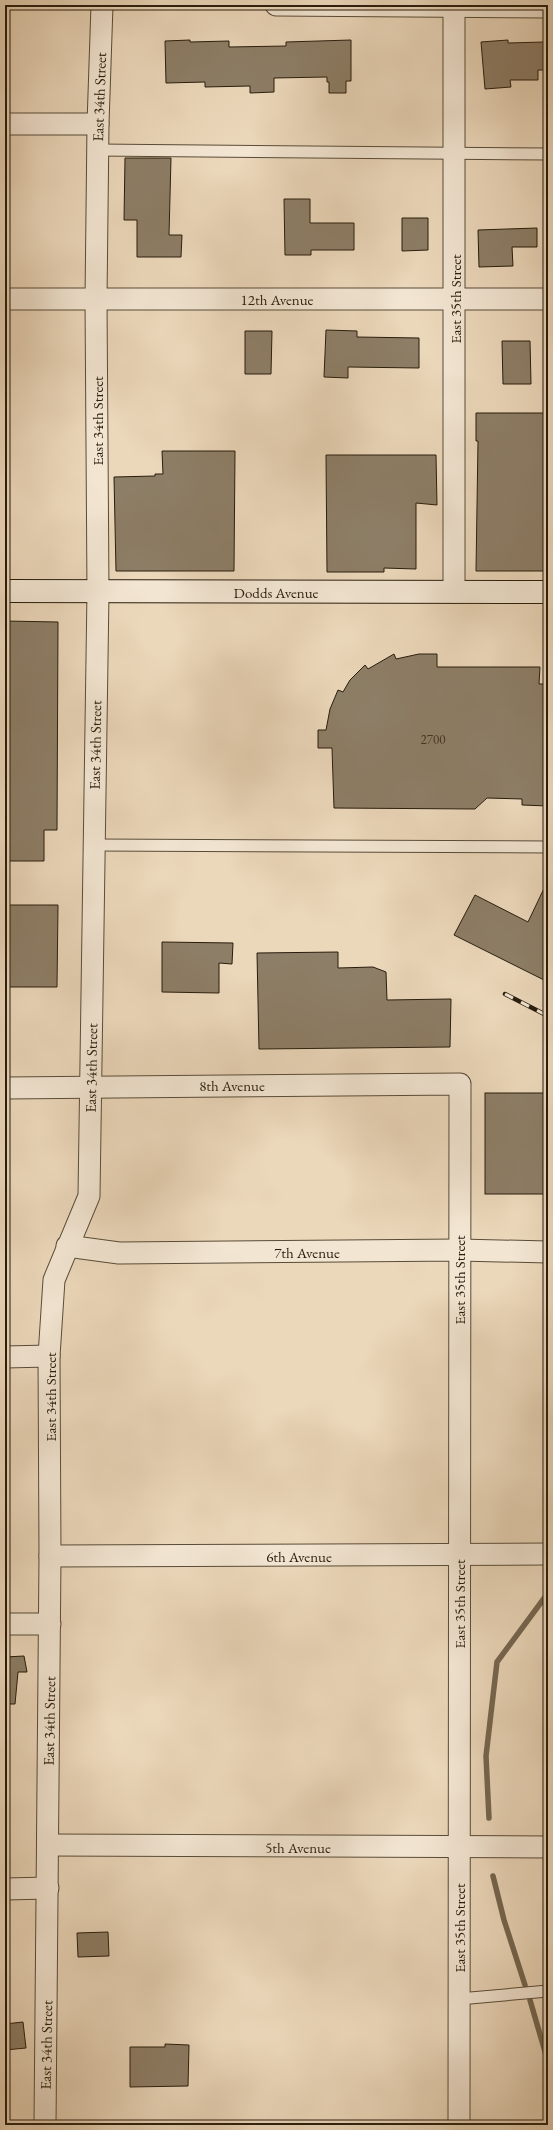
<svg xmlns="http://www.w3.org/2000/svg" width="553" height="2130" font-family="'EB Garamond',serif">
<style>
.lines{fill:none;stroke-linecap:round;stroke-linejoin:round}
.stream{stroke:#756751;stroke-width:5.5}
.building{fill:#8d7e67;stroke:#281d0d}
.lane-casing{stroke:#594c38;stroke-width:13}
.street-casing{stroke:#594c38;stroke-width:23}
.secondary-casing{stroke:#281d0d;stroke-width:24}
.lane{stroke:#f2e5d2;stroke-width:11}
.street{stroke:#f2e5d2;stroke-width:21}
.secondary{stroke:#f2e5d2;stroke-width:22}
.rail-casing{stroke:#281d0d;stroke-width:4.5}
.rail{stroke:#f2e5d2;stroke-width:3;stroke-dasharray:9;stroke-linecap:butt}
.labels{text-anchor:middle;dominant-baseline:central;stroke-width:4;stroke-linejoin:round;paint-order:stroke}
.number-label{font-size:13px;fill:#413524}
.street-label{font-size:15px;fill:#281d0d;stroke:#f2e5d2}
</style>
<rect width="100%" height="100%" fill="#ebd7ba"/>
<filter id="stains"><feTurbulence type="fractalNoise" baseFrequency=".005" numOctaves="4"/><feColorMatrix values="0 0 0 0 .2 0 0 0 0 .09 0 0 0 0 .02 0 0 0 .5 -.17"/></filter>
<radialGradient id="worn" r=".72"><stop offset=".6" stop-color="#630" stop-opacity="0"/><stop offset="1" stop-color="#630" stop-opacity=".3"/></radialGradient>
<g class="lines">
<!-- stream -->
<g class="stream">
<path d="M489,1818L486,1756L497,1662L548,1593"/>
<path d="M493,1876L504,1920L525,1985"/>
<path d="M530,2000L548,2062"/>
</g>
</g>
<!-- building -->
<g class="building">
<path d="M190,40V42L229,41V47L286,46V42L351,40V81H346V93H329V82H327V77L274,78V92L250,93V86L205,87V82L166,83L165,41Z"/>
<path d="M508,40V43L544,42V70H538V80H510L511,87L485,89L481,42Z"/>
<path d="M125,158H171L169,235H182L181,257H137V220H124Z"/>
<path d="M284,199H310V223H354V250H311V255H285Z"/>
<path d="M402,218H428V250L402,251Z"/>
<path d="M537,228V247H512L513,266L479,267L478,230Z"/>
<path d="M326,330L357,331V337L419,338V368L348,367V378L324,377Z"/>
<path d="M245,331H272L271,374H245Z"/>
<path d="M502,341H530L531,384H503Z"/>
<path d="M476,413H547L548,571H476L478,441H476Z"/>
<path d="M162,451H235L234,571H116L114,477L155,476V474H163Z"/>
<path d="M326,455H436L437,505L416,503V569L384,568V572H327Z"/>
<path d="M5,621L58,622L57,830H44V861H5Z"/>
<path d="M394,654L396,659L419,654H437V667H540L539,684H548V806L522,805V799L487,798L475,809L334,808L332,748H318V730H326L330,709L338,690L343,692L350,680L365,665L368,669Z"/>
<path d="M548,880V982L454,935L475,895L528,922Z"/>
<path d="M5,905H58L57,987H5Z"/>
<path d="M162,942L233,943L232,964L219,963V993L162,992Z"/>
<path d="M338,952V968L373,967L386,972L387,1000L451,999L450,1047L259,1049L257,953Z"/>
<rect x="485" y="1093" width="63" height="101"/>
<path d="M24,1656L27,1672H18L15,1704H5V1657Z"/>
<path d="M108,1932L109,1956L78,1957L77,1933Z"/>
<path d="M23,2022L26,2048L5,2050V2024Z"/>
<path d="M165,2044L189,2045L188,2086L130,2087V2047H165Z"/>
</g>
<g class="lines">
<!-- lane casing -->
<g class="lane-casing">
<g id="lane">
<path d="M97,150L548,154"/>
<path d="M94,845L548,847"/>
<path d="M459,1999L548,1991"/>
</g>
</g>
<!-- street casing -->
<g class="street-casing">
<g id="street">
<path d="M276,5L548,7"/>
<path d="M5,124H98"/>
<path d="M5,299H548"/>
<path d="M454,592V6"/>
<path d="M5,1088L460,1084L459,2125"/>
<path d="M67,1246L119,1253L459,1250L548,1252"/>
<path d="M5,1357L49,1356"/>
<path d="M50,1556L548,1554"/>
<path d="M5,1624H50"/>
<path d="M48,1845L548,1847"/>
<path d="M5,1889L48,1888"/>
<path d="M45,2125L50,1556L49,1356L54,1280L89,1196L98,592L96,300L98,124L102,5"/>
</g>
</g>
<!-- secondary casing -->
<g class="secondary-casing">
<path id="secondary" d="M5,591L548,592"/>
</g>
<!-- lane -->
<use href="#lane" class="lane"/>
<!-- street -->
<use href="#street" class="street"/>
<!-- secondary -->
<use href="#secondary" class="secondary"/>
<!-- rail casing -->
<g class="rail-casing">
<path id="rail" d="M505,994L548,1016"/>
</g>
<!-- rail -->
<use href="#rail" class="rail"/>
</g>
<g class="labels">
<!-- number labels -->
<g class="number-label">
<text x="433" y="739">2700</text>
</g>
<!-- street labels -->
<g class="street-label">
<text transform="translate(99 97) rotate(-88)">East 34th Street</text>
<text x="277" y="299">12th Avenue</text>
<text transform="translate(455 299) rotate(-90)">East 35th Street</text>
<text transform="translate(97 421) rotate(-90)">East 34th Street</text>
<text x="276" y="592">Dodds Avenue</text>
<text transform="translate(95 745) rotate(-89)">East 34th Street</text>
<text transform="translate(91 1068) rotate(-89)">East 34th Street</text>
<text x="232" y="1085">8th Avenue</text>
<text x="307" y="1252">7th Avenue</text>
<text transform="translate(459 1280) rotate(-90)">East 35th Street</text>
<text transform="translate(50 1397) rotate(-90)">East 34th Street</text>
<text x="299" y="1556">6th Avenue</text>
<text transform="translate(459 1604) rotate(-90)">East 35th Street</text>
<text transform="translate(49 1721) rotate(-89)">East 34th Street</text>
<text x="298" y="1847">5th Avenue</text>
<text transform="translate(459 1928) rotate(-90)">East 35th Street</text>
<text transform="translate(46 2045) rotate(-89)">East 34th Street</text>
</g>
</g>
<!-- margin -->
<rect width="553" height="2130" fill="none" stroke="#ebd7ba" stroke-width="20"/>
<rect x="6" y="6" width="541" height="2118" fill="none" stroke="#281d0d" stroke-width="2"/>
<rect x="10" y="10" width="533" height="2110" fill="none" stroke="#281d0d"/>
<rect width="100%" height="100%" filter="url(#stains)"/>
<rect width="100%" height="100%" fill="url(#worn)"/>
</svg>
